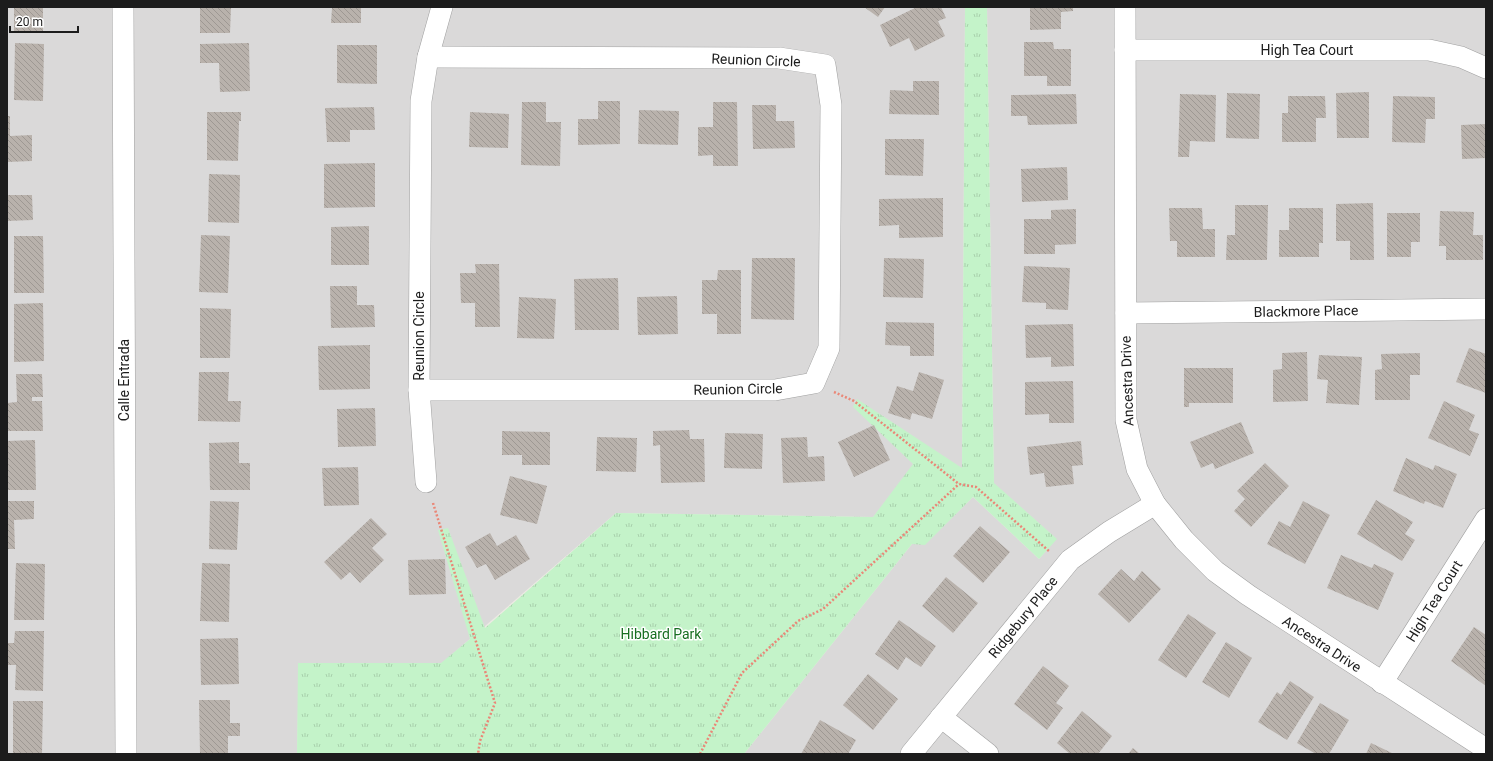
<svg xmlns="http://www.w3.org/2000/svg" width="1493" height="761" font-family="Roboto,sans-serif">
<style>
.residential{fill:#dad9d9}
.park{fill:url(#park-tufts)}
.building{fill:url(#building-back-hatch)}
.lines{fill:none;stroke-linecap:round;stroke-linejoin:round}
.street-casing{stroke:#a0a0a0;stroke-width:22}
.path{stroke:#ea8777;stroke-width:2.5;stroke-dasharray:2 2;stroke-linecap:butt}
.street{stroke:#fff;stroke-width:21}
.labels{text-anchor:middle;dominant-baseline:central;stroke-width:3;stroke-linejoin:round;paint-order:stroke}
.street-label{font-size:14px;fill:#1c1c1c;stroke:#fff}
.park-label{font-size:14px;fill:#176e21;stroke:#fff}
</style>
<defs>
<pattern id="park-tufts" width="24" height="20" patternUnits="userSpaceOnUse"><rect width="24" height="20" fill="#c4f3c9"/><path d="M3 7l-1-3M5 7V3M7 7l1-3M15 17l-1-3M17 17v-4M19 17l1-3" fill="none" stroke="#a8d0ac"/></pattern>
<pattern id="building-back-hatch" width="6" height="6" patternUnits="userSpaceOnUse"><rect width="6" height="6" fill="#b9b2ac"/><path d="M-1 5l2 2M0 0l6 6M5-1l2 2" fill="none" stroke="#9e9893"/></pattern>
</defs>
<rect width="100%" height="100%" fill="#eceae3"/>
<!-- residential -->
<g class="residential">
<path d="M7,7H965L962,468L873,517L616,513L442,663H299L297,754H7Z"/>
<path d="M987,7H1486V754H744L912,544H925L973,497L1039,559L1056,539L994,484Z"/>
</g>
<!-- park -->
<path class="park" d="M965,7H987L994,483L1057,539L1039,559L973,497L925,545L912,544L744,754H297L298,663H441L470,639L438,530L448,528L485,628L616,513L873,517L913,464L853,407L857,399L962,468Z"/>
<!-- building -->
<g class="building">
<rect x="14" y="7" width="29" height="26"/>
<path d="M200,7H231L230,33H200Z"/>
<path d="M321,7H361V23H331L332,8H321Z"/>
<path d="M864,7H885L878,17Z"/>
<path d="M917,7H941L946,18L938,21L945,36L915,51L909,38L890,47L880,25Z"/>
<path d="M1030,7H1073V11L1061,12V29L1030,30Z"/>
<path d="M1024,42H1053L1054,49H1071V86H1047V76H1024Z"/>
<path d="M15,43L44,44L43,101L14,100Z"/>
<path d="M249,43L250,91L220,92L219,63H200V44Z"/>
<path d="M337,45H377V84L337,83Z"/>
<path d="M913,81H939V115L889,114L890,90L913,91Z"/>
<path d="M1369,92V138H1337L1336,93Z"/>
<path d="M1227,93L1260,94L1259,139L1226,138Z"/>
<path d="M1076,94L1077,124L1028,125L1027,116H1011V95Z"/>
<path d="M1180,94L1216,95L1215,142L1190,141L1189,157H1178Z"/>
<path d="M1288,96H1325L1326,118H1316V142H1282V113H1288Z"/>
<path d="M1393,96L1435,97V119H1426L1425,143L1392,142Z"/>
<path d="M598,101H620V144L578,145V119H598Z"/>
<path d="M522,102H546V122H561L560,166L521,165Z"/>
<path d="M713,102H737L738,166H713V155L698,156V127H713Z"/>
<path d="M752,105H776V121H794L795,148L753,149Z"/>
<path d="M374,107L375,130H350V142H327L325,108Z"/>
<path d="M639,110L679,111L678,145L638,144Z"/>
<path d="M207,112H241V121H239L238,161L207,160Z"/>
<path d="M470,112L509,114L508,148L469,147Z"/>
<path d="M7,116H10V136L32,135V161L7,162Z"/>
<path d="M1486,124V158L1462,159L1461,125Z"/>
<path d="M885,139H924L923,176L885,175Z"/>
<path d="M375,163V207L324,208V164Z"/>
<path d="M1067,167L1068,200L1022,202L1021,169Z"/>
<path d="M209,174L240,175L239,223L208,222Z"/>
<path d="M7,195H32L33,220L7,221Z"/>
<path d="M943,198V237L899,238V225L879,226V199Z"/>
<path d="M1373,203L1374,260H1350V241H1336V204Z"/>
<path d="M1235,205H1268L1267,260H1226L1227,235H1235Z"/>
<path d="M1169,208H1202L1203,229H1215V257H1177V241H1170Z"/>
<path d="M1289,208H1323V243H1319V257H1279V230H1289Z"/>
<path d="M1076,209V244L1055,245V254H1024V219H1051V210Z"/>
<path d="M1440,211L1474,212L1473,235H1483V260H1446V246H1439Z"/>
<path d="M1387,213H1420V242H1411V257H1387Z"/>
<path d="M369,226V265H331V227Z"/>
<path d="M201,235L230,236L228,293L199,292Z"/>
<path d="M14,236H43L44,293H14Z"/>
<path d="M752,258H795L794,320L751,319Z"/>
<path d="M884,258L924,259L923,298L883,297Z"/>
<path d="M475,264H499L500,327H475V303H461L460,273H476Z"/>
<path d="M1024,266L1070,268L1068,310L1046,309V303L1022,302Z"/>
<path d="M718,270H741V334H717V314H702V280H717Z"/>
<path d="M618,278L619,330H575L574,279Z"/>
<path d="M330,286H357V305H374L375,327L331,328Z"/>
<path d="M677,296L678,334L638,335L637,297Z"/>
<path d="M519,297L556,299L554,339L517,338Z"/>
<path d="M43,303L44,361L14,362V304Z"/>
<path d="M200,308L231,309L230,358H200Z"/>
<path d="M886,322L934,323V356H910V346L885,345Z"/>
<path d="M1073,324L1074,366L1051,367V357L1026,358L1025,325Z"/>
<path d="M370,345V389L319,390L318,346Z"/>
<path d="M1469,348L1486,354V393L1456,382Z"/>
<path d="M1307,352L1308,401L1273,402V370L1282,369V353Z"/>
<path d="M1420,353V375H1410V400H1375V370L1382,369L1381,354Z"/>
<path d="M1319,355L1362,357L1359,405L1326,403L1328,380L1317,379Z"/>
<path d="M1184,368H1233V403H1189V407H1184Z"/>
<path d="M199,372H229L228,401H241L240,422L198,421Z"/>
<path d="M919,372L944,380L932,419L912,413L910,420L888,413L897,386L913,391Z"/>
<path d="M16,374H42L43,397H32V401H42L43,431H7V403L17,402Z"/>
<path d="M1073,381L1074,423H1049V414L1025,415V382Z"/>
<path d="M1444,401L1475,415L1469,430L1479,434L1470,456L1428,438Z"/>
<path d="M375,408L376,446L338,447L337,409Z"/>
<path d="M1241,422L1254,453L1215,469L1213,463L1201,468L1190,442Z"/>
<path d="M874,425L890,460L854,477L838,442Z"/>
<path d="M689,430L690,439H704L705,482L661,483L660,445L653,446V431Z"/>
<path d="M502,431L550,432V465H522V455H502Z"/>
<path d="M725,433L763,434L762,469L724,468Z"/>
<path d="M597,437L637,438L636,472L596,471Z"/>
<path d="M807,437L808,457L824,456L825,481L783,483L781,438Z"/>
<path d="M35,440L36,490H7V441Z"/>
<path d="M1081,441L1083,465L1072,466L1074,484L1046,487L1044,473L1030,475L1027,447Z"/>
<path d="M239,442V463H250V490H210L209,443Z"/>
<path d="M1406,458L1433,470L1435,465L1457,474L1443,508L1425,501L1424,504L1393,491Z"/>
<path d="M1265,463L1289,486L1251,527L1234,511L1245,499L1237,491Z"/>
<path d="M358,467L359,505L324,506L322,468Z"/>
<path d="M510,476L547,486L537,524L500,515Z"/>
<path d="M1376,500L1413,522L1405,534L1415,540L1402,561L1357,534Z"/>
<path d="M7,501H34V519L14,520L15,549H7Z"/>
<path d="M210,501L239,502L237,550L209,549Z"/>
<path d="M1303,501L1330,515L1305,564L1267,544L1279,521L1290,527Z"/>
<path d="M371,518L387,534L372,548L384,560L360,583L350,572L341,580L324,562Z"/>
<path d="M980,526L1010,552L983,583L953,556Z"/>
<path d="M490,533L497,546L516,535L530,559L495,580L486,564L477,568L465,547Z"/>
<path d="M1341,555L1372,568L1374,564L1394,573L1378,610L1327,588Z"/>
<path d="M445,559L446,594L409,595L408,560Z"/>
<path d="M16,563L45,564L44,620H14Z"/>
<path d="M202,563L230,564L229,622L200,621Z"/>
<path d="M1121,569L1134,581L1142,571L1161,589L1129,623L1098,594Z"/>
<path d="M946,577L978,603L953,633L922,606Z"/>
<path d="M1188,614L1216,633L1186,678L1158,660Z"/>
<path d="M899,620L936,646L921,667L906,657L898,670L875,654Z"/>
<path d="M1474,627L1486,635V686L1451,661Z"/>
<path d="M15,631H44L43,691L15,690L16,665H7V643H14Z"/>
<path d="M238,638L239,684L201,685L200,639Z"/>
<path d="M1226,642L1252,658L1229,698L1202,682Z"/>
<path d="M1043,666L1069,686L1056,703L1063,708L1047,730L1014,704Z"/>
<path d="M868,674L898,699L873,730L843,705Z"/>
<path d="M1290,681L1314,697L1287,740L1258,722L1277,692L1281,695Z"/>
<path d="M199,700H230V723H240V736H228V754H200Z"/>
<path d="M13,701H43L42,754H13Z"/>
<path d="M1320,703L1349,720L1329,754H1316L1297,743Z"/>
<path d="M1082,711L1112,736L1098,754H1070L1057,743Z"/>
<path d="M820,720L856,740L848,754H801Z"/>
<path d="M1371,743L1394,754H1366Z"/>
<path d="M1133,748L1140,754H1128Z"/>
</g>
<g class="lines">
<!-- street casing -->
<g class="street-casing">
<g id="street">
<path d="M123,7L126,754"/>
<path d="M1125,7L1126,420L1137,469L1155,504L1184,540L1215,571L1248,595L1486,749"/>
<path d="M1125,50H1429L1461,57L1486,68"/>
<path d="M1126,313L1486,309"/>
<path d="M419,390H775L814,383L829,348L831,105L825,65L779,58L428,57"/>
<path d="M426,482L419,390L421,101L428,57L442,7"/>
<path d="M1382,683L1486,519"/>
<path d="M941,717L988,754"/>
<path d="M911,754L1070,560L1109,532L1155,504"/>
</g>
</g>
<!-- path -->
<g class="path">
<path d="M834,392L854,401L959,484L976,487L1050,552"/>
<path d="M433,503L495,703L480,741L478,754"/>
<path d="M700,754L742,673L798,621L823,609L959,484"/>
</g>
<!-- street -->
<use href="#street" class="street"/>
</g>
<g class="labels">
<!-- street labels -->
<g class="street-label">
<text x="1307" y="50">High Tea Court</text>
<text transform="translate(756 60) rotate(2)">Reunion Circle</text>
<text transform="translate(1306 311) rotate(-1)">Blackmore Place</text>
<text transform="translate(419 336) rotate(-90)">Reunion Circle</text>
<text transform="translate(124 380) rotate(-90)">Calle Entrada</text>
<text transform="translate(1127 381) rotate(-92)">Ancestra Drive</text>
<text transform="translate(738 389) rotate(-1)">Reunion Circle</text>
<text transform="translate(1434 601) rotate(-58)">High Tea Court</text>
<text transform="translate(1023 617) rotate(-51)">Ridgebury Place</text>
<text transform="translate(1322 644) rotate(33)">Ancestra Drive</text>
</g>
<!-- park labels -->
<g class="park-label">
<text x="661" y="634">Hibbard Park</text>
</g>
</g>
<!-- border -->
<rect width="1493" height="761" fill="none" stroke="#1c1c1c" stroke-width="16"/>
<!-- scale -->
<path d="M10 26v6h68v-6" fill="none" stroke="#1c1c1c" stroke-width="2"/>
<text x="16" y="26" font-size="12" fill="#1c1c1c" stroke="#ffffff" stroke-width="3" paint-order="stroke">20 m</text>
</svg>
